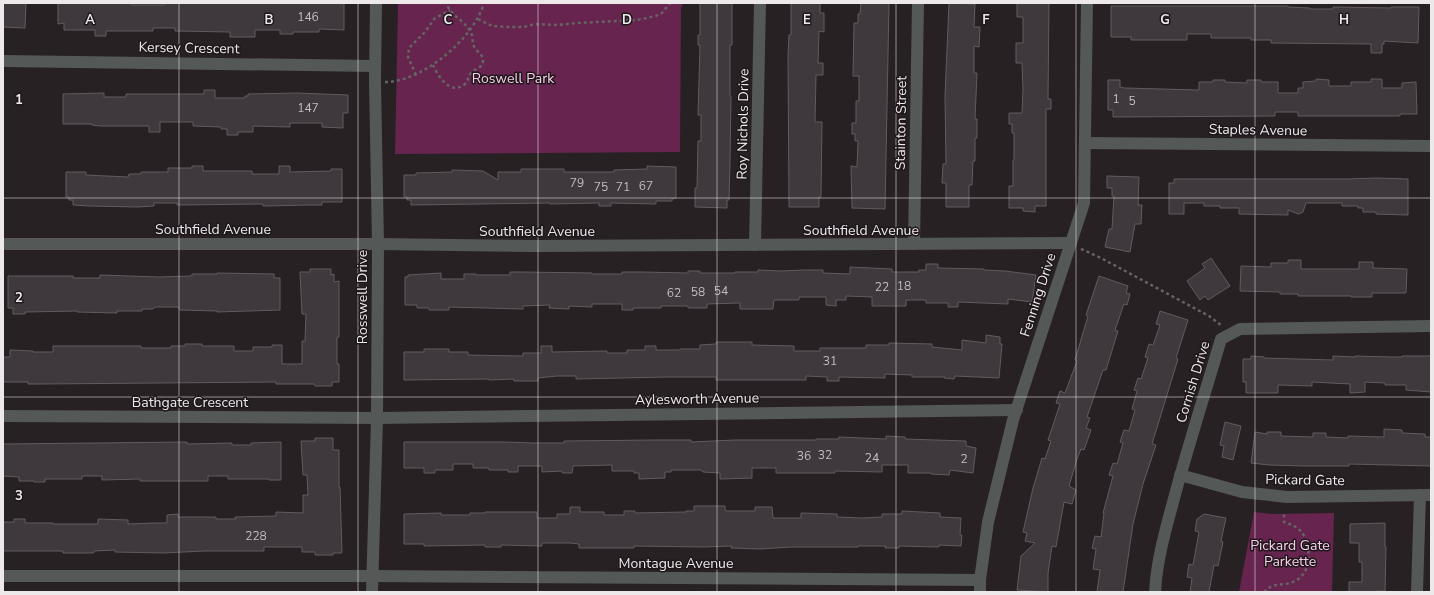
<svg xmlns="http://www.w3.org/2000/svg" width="1434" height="595" font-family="'Nunito Sans',sans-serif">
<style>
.green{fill:#66244f}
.building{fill:#3f383c;stroke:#625a5e}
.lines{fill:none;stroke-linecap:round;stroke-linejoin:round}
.path{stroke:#676264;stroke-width:2.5;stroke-dasharray:3 3;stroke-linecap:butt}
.street{stroke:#545856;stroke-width:12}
.grid{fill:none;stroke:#ede9eb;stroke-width:1;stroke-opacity:0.55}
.labels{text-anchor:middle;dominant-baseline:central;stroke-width:3;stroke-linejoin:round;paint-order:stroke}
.number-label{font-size:12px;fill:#c2bdbf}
.street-label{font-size:14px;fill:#ede9eb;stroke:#1e171b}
.park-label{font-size:14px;fill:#f8cee6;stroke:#1e171b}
.grid-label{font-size:13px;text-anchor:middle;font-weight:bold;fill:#ede9eb;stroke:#1e171b;stroke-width:3;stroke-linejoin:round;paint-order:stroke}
</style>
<rect width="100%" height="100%" fill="#272124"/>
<!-- green -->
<g class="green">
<path d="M398,3H683L681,8L680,152L395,154Z"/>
<path d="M1254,512L1272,514L1334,513L1332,592H1239Z"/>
</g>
<!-- building -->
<g class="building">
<path d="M3,3H26L25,28L3,27Z"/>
<path d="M58,3H132V5H164V3H344V30L319,29V32H293V34H280V30H255V37H230V32L175,31V28H153V31H106V36H95V30H64V23L58,24Z"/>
<path d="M700,3H732V45H730V96H731L730,161L729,200H727V208L695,207V188H697L698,141H701V115H698L700,45H698V35H700Z"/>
<path d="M791,3H820V13H824V32L819,31L818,63H823V75H816L815,122H822L821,197H819V207H789L788,56L789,35H791Z"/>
<path d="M861,3H889L885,209L852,208L851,166L857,167L858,141H855V134H852V123H856V101H859V76H853L854,23H858V14H860Z"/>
<path d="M949,3L975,4L974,27H980L979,47L974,46V73H977L975,119H977V138H975V161H973L972,185H969V207H946V183H942L943,164H946L945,96Z"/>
<path d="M1017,3H1049L1048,99H1051V109H1046V206H1035V212L1023,211V208H1009V186H1013V160H1014V133H1012V124H1009V113H1022L1023,89L1022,63H1016V43H1023V17H1017Z"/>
<path d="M1111,6H1288V7L1310,8V9H1333V7L1391,8V7H1419L1418,43L1384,41V44H1382V53H1371V44L1271,43V40H1251V38H1211V34H1187V40H1131V37H1111Z"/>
<path d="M1316,79L1329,80V86H1351V82H1371V79H1382V88H1402V83L1416,82L1417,114H1400V116H1298V112H1275V116L1113,117V110H1108V80H1120V87L1124,88L1199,90V82H1213V80H1225V82L1247,83V80H1261V82H1278V93H1298V88H1303V82L1316,81Z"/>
<path d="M204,90H215V98H245V96H248V94L297,93L348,95V113H343V128L322,127V123H290V127L253,126V132H238V135H227V129H221V127L193,126V122H160V132H149V126H100L92,125V124H63V94L104,93V97H126V94H204Z"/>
<path d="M192,166H203V171H252V174H279V166H290V172L331,171V169H342V202H322V205H309L263,206V204L177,205V203H154V206L137,207L89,206L73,205V200H69V197H66V172H86V175L128,177L129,174H141V172H168V168H192Z"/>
<path d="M647,166L676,167V198L672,199V201H656V204L611,203V206H599V203L550,204V203L411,205V200H407V197H404V175H416V173L452,172V170L483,171L498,180V172H521V169H564V172H614V170L647,169Z"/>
<path d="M1107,176L1139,177L1138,205H1142L1141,224H1135L1130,252L1105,247L1109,229H1112L1114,196H1112V188H1107Z"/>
<path d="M1377,178L1408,179V215L1376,214V212H1363V208H1358V206H1342V203H1306L1303,212L1301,213L1298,214L1288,210V215L1239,214V208H1220V206H1204V203H1184V214H1169V183H1174V179H1347Z"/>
<path d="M1211,258L1230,286L1208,300L1205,296L1200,300L1187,281L1205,268L1202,264Z"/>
<path d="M1288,260H1301V269H1359V262H1373V268L1407,269L1406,293H1372V297H1351V296H1298V294H1280V292L1240,291L1241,266L1271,267V263H1288Z"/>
<path d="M926,264H938V268L984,269V270L1005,271L1036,275L1032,302L1008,299V304L958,302V307H948V303H926V300H906V306H872V297L846,296V300H836V306L826,305V297H799V300H774L773,309H740V303L707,304V308H688V306H661V308H633V310H622V304H592V307L569,306V309L549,308L550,305L523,306V309L449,307V310H429V308H417V305H405V277H408V275L441,273V279H464V274H476V275H510V272H523L592,273V274H622V272H642L688,273V271H700V273H735V272H758V270L781,271L804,270H823V273L850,274V267L892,269V272H919V270H926Z"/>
<path d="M310,269H331V275L334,274V282L339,281V337H337V364H339V382H332V386H315L314,384H276V382L41,384H28V382H3V357H10V350L33,351V352H53V346H141V348H171V346H185V344H202V346H234V351H253V347H272V345H282V364H302V341H305L306,314H302L300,272H310Z"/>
<path d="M217,273L274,274V278H280V310L217,312V311L180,310L178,307H155L153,309H142V311H117V313L77,312V311L25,312V314H13V308H8V276H73V278H100V275L159,277L192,276V274H217Z"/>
<path d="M1099,276L1128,286L1126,293L1130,294L1127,305L1124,304L1115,330L1118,331L1106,370H1103L1087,417L1090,418L1086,428L1091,430L1084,450L1081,449L1077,459L1069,486L1076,490L1072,504L1064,502L1056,547L1052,546L1048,573V592L1017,590L1021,556L1035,543L1025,541L1027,533L1023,532L1033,488L1042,458L1045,459L1051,441L1048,440L1060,404L1056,403L1060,391L1065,393L1077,361L1075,360L1088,316L1086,315Z"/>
<path d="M1160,311L1188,320L1176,358L1178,359L1152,444L1156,445L1143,484L1133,524L1123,592H1097L1100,570L1093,569L1096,549L1092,548L1095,536L1101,537L1104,513H1103L1113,476L1109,475L1113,463L1117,464L1123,443L1120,442L1124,430L1129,431L1135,410L1132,409L1137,391L1134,390L1138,378L1141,379L1148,358L1145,357L1149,344L1153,345L1160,325L1156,324Z"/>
<path d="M986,335L1000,337V344H1002L999,378L955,376L954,379L944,378L945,377H912V375L885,374V378L839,377V381H827V377L806,376V380H716V377H668L576,379V376H557L538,378V381H514V379L489,380V379L404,380V352H424V349H449V352H468V355L523,356V353H541V346H552V352L607,351V353H627V350H645V346H656V350H680V349H700V345L716,344V342H752V345L794,346V351H820V348H866V345H889V343L932,344V347L962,350V340L986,343Z"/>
<path d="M1251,356L1264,357V358L1333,360V356L1355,357V356L1391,357H1402V356H1431V392L1406,390V385H1385V383L1365,382V392L1350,393V384L1312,382V386L1278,385V393H1246V382H1243V359H1251Z"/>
<path d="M1225,422L1241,426L1233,460L1222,457L1224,446L1220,445Z"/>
<path d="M1384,429L1402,430V433L1425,434V437H1431V466L1349,464V466H1303L1269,465L1251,463L1255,432L1267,434V432H1281V436L1313,437V433H1326V437L1348,438V436L1384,437Z"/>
<path d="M886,436L905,437V439L966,441V446L976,448L973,473L950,470L949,475L931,474V473H908V465H882V472L835,471V473H776V468H752V478L720,479V473L703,472L701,470H671V472H665V478L639,479V473H634V471H612V465L573,466L572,473H562V471L542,472V466H518V472H508V470H489V468H473V464H453V470H435V473H424V468H404V442H504L534,443H564V441L654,440H691V442L735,440H816V439H839V437L886,439Z"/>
<path d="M315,438H333V450H339V487H340L342,553H333V555H315V552H302V547H264V551H204L163,553L115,552V550L94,551V553H63V551H3V522H14V519H25V523H53V524H98V519L128,520V524L155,523H167V515L178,514V517H216V519H236L235,517L276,516V512L303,513V495H308L307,475H303L301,441H315Z"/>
<path d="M187,442V444L232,443V445H251V443L281,442V480H269V479H228V476H208V481H140V479L102,480V476H82V479H45V482H34V481H19V477L3,476V444Z"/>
<path d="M694,506H725V510L727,511H755V507H772L773,518H801V513L837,514V517L862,518L882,517V514H902V511L940,513V517L961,518L960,535H962L961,546L939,545V547L899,546V548H885L886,546H858V547H791L760,549L731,548L732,546L704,547L634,546V548H579V544L570,543H542V546L501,545V547H485V545L424,546V544H404V514L441,513V515H470V513H485V512H537V518H557V514H570V507H580V512H604V515H624V511H635V513L686,512V511H694Z"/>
<path d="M1204,514L1226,518L1221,541L1223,542L1218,566L1214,565L1209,592H1190L1192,578L1187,577L1189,564L1193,565L1199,532L1195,531L1197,519Z"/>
<path d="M1385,523V547H1386L1385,591L1349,592V582H1362V562H1359V543H1350V524Z"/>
</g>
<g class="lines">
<!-- path -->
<g class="path">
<path d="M478,19L492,26L508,27H524L535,24L557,25L578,23L637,20L656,16L662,13L670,3"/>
<path d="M433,65C438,76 450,96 465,84C468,81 468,77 471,73C475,68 482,69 483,61C483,54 478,53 475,48C471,43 474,36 470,31C464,20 451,16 446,3"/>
<path d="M416,75L408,57L409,48L425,32L434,19L450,10"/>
<path d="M385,82C423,82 474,38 484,3"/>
<path d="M1081,249L1101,258L1209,316L1222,326"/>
<path d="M1264,592C1275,581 1281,587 1293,582C1308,576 1311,558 1307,544C1304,531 1297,526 1284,522V512"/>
</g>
<!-- street -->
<g class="street">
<path d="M3,61L375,66"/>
<path d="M1085,143L1431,146"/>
<path d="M3,244H378L536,246L1070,243"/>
<path d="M914,244L918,3"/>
<path d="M755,245L760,3"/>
<path d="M3,416L377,418L1017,410"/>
<path d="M1180,475L1242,492L1287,497L1431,495"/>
<path d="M3,576H372L980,580"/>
<path d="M372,592L377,418L378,244L375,82L376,3"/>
<path d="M980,592V580L988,522L1013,420L1084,203L1087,3"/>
<path d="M1155,592C1157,557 1167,525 1176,491C1190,440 1206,390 1221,339L1240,329L1431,326"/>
<path d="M1417,592L1420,495"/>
</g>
</g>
<!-- grid -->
<path class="grid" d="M179,3V592M358,3V592M538,3V592M717,3V592M896,3V592M1076,3V592M1255,3V592M3,198H1431M3,397H1431"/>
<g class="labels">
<!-- number labels -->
<g class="number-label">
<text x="308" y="17">146</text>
<text x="1116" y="99">1</text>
<text x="1132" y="101">5</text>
<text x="308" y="108">147</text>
<text x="577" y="183">79</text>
<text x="646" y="186">67</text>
<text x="601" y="187">75</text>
<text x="623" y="187">71</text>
<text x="904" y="286">18</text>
<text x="882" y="287">22</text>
<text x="721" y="291">54</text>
<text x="698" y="292">58</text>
<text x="674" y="293">62</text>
<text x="830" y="361">31</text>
<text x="825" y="455">32</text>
<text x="804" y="456">36</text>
<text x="872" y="458">24</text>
<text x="964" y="459">2</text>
<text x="256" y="536">228</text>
</g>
<!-- street labels -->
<g class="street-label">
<text transform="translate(189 48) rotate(1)">Kersey Crescent</text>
<text transform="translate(901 123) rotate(-89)">Stainton Street</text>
<text transform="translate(743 124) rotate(-89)">Roy Nichols Drive</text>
<text transform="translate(1258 130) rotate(1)">Staples Avenue</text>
<text x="213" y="229">Southfield Avenue</text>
<text x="861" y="230">Southfield Avenue</text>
<text x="537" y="231">Southfield Avenue</text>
<text transform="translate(1038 295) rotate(-72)">Fenning Drive</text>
<text transform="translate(362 297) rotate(-90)">Rosswell Drive</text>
<text transform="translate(1193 382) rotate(-73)">Cornish Drive</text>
<text transform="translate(697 399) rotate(-1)">Aylesworth Avenue</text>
<text x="190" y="402">Bathgate Crescent</text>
<text transform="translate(1305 480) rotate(1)">Pickard Gate</text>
<text x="676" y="563">Montague Avenue</text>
</g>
<!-- park labels -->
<g class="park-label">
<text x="513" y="78">Roswell Park</text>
<text x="1290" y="545">Pickard Gate<tspan x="1290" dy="16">Parkette</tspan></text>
</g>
</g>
<g class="grid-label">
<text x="90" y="24">A</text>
<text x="269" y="24">B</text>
<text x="448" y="24">C</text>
<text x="627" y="24">D</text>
<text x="807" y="24">E</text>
<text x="986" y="24">F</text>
<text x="1165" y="24">G</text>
<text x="1344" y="24">H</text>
<text x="19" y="104">1</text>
<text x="19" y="302">2</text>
<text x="19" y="500">3</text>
</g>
<!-- border -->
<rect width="1434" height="595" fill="none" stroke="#ede9eb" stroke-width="8"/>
</svg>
